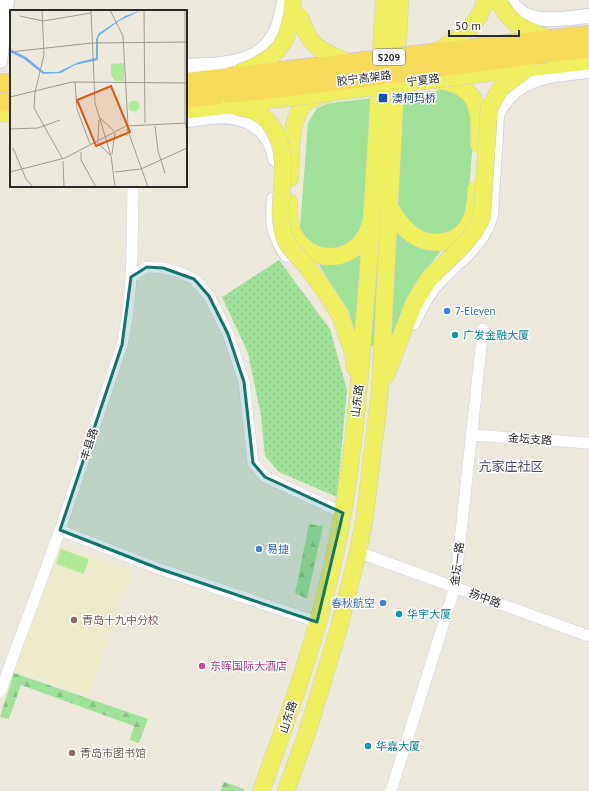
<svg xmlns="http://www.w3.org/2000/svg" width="589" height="791" font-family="'PT Sans','Noto Sans SC',sans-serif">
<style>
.education{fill:#eeebcc}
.grass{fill:#a0e299}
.forest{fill:url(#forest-firs)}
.park{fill:url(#park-dots)}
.pitch{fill:#b1ea95}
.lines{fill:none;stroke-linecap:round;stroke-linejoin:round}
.minor-casing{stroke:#d3d2e3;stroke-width:12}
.tertiary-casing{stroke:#d3d2e3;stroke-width:16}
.primary-casing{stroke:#ccc;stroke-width:18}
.trunk-casing{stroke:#ccc;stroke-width:20}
.minor{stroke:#fff;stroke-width:11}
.tertiary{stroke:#fff;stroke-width:14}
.primary{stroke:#eeef5e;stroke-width:17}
.trunk{stroke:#f6db5a;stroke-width:18}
.primary-bridge-casing{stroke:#ccc;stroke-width:18;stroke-linecap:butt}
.trunk-bridge-casing{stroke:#ccc;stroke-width:20;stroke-linecap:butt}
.primary-bridge{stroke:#eeef5e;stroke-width:17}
.trunk-bridge{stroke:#f6db5a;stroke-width:18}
.marked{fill:#0f766e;fill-opacity:0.2;stroke:#0f766e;stroke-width:3;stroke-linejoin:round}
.transit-dot{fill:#1a4fb4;stroke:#fff;stroke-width:1.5}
.shop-dot{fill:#3f7fe0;stroke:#fff;stroke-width:1.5}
.culture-dot{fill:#0f9aa8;stroke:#fff;stroke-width:1.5}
.education-dot{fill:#8d6e63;stroke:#fff;stroke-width:1.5}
.hotel-dot{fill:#d1479c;stroke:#fff;stroke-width:1.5}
.labels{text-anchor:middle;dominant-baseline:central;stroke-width:3;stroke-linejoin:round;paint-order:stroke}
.shield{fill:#fff;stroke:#6a6a6a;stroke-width:1}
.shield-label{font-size:10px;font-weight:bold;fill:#2a2a2a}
.street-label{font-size:11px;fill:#2a2a2a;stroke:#fff}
.transit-label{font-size:11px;fill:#164399;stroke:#fff;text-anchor:start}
.shop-label{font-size:11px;fill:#366cbe;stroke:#fff;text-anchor:start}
.culture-label{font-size:11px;fill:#0d838f;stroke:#fff;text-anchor:start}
.education-label{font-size:11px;fill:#785e54;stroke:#fff;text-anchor:start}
.hotel-label{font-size:11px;fill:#b23c85;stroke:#fff;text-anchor:start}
.quarter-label{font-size:13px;fill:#4e4b7b;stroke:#fff}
.inset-road{fill:none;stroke:#9e9d95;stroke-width:1}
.view{fill:#de570e;fill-opacity:0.15;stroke:#de570e;stroke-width:2}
.inset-edge{fill:none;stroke:#2a2a2a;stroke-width:2}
</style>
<defs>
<pattern id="forest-firs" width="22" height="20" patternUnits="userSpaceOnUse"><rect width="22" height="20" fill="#a0e299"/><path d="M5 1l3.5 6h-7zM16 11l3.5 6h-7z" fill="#8ac284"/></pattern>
<pattern id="park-dots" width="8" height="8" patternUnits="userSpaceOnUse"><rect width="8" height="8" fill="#a0e299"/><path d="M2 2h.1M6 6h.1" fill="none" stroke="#8ac284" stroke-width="1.8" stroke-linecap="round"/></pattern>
</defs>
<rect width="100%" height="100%" fill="#ece9dc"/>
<!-- education -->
<path class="education" d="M58,545L132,571L89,696L15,670Z"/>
<!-- grass -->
<path class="grass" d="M442,90L458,92L470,100L475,119L467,211L460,227L413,286L393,346H358L349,311L320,267L300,228L308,123L317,108L330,103Z"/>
<!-- forest -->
<g class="forest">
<path d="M309,524L323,526L307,599L295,593Z"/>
<path d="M14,673L148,719L139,743L130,740L134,726L21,685L9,719L0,717Z"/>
<path d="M224,782L244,789V791H220Z"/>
</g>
<!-- park -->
<path class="park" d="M279,260L330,329L347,390L337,497L279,472L265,456L261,416L248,353L222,297Z"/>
<!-- pitch -->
<path class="pitch" d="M61,549L89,559L84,574L56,564Z"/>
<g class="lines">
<!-- minor casing -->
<g class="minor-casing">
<g id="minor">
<path d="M131,277L147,267L163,268L178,272L194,279L209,296L228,334L244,382L253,463L265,477L343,513"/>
<path d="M471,435L589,443"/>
<path d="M60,530L160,569L317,622"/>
<path d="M358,552L589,636"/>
<path d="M0,692L60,530L122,345C134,293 132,239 133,186"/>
<path d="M391,791L455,587L483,329"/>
</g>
</g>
<!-- tertiary casing -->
<g class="tertiary-casing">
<g id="tertiary">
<path d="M510,0C525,28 563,18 589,16"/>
<path d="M0,61L7,0"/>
<path d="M186,66C239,64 277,63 284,0"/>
<path d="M186,120C200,119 218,114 232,117C255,120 272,136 275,159"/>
<path d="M274,199C272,225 273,233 287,255"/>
<path d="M413,323C419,310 427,294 437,283C457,261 484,245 491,214L497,115C514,76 552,75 589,71"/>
</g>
</g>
<!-- primary casing -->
<g class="primary-casing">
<g id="primary">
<path d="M291,18L293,0"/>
<path d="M527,68L589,61"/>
<path d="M436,80C478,85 480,106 479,144"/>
<path d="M186,110L229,105"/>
<path d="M0,113L11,114"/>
<path d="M290,178C291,158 289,113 308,101C314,98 320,96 326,94"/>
<path d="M289,202C289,212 288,223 293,233C311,268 359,263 370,225"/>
<path d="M390,208C396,216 401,226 409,232C429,249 460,245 471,220C475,210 476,200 476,190"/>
<path d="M340,315L353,352L355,368"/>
<path d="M386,375L414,303L430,277"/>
<path d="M261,791C291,710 320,628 337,544C351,475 358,405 363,335C373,223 378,112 384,0"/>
<path d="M286,791L308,730L339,628L358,552L365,516L380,390L400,0"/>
</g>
</g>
<!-- trunk casing -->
<g class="trunk-casing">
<g id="trunk">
<path d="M549,39L589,35"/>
<path d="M547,53L589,49"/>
<path d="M186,82L229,77"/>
<path d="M0,83L11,84"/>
<path d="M186,99L229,94"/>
<path d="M0,102L11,103"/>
</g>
</g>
<!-- minor -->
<use href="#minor" class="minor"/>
<!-- tertiary -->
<use href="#tertiary" class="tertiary"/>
<!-- primary -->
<use href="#primary" class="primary"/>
<!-- trunk -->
<use href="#trunk" class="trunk"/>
<!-- primary-bridge casing -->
<g class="primary-bridge-casing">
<g id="primary-bridge">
<path d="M498,0C512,27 523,28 549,39"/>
<path d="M300,17C310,48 320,50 347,62"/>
<path d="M437,52C457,38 480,26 485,0"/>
<path d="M239,73C268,62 287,50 291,18"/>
<path d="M229,105L527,68"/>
<path d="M237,107C254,109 266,115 274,130C295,166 271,205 286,241C291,251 300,258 307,267C319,282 330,298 340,315"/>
<path d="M430,277C449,259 471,242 482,217L489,109L500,89L527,68"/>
</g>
</g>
<!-- trunk-bridge casing -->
<g class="trunk-bridge-casing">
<g id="trunk-bridge">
<path d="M229,77L549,39"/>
<path d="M229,94L357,79L547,53"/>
</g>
</g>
<!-- primary-bridge -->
<use href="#primary-bridge" class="primary-bridge"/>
<!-- trunk-bridge -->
<use href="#trunk-bridge" class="trunk-bridge"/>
</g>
<!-- marked area -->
<path class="marked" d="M147,267L163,268L194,279L209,296L228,334L244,382L253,463L265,477L343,513L317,622L160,569L60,530L122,345L131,277Z"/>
<!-- markers -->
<rect class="transit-dot" x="378" y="93" width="10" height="10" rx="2"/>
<g class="shop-dot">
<circle cx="447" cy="311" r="4"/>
<circle cx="259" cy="549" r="4"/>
<circle cx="383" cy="603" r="4"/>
</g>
<g class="culture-dot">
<circle cx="455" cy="335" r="4"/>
<circle cx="399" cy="614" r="4"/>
<circle cx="368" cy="746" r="4"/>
</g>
<g class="education-dot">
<circle cx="74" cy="620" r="4"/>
<circle cx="72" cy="753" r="4"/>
</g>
<circle class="hotel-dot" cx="202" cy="666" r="4"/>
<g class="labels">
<!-- shield labels -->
<rect class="shield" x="373" y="49" width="32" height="16" rx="3"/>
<g class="shield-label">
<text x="389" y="57">S209</text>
</g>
<!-- street labels -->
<g class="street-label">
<text transform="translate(364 78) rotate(-7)">胶宁高架路</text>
<text transform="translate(423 80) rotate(-7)">宁夏路</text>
<text transform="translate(357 401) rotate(-83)">山东路</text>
<text transform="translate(530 439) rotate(4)">金坛支路</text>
<text transform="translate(89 444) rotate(-72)">丰县路</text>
<text transform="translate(457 564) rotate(-83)">金坛一路</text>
<text transform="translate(485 598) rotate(20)">扬中路</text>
<text transform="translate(288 717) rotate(-72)">山东路</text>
</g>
<!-- transit labels -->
<g class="transit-label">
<text x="392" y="98">澳柯玛桥</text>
</g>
<!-- shop labels -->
<g class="shop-label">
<text x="455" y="311">7-Eleven</text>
<text x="267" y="549">易捷</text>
<text x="375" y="603" text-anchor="end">春秋航空</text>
</g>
<!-- culture labels -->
<g class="culture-label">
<text x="463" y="335">广发金融大厦</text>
<text x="407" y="614">华宇大厦</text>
<text x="376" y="746">华嘉大厦</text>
</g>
<!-- education labels -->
<g class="education-label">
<text x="82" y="620">青岛十九中分校</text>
<text x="80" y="753">青岛市图书馆</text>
</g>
<!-- hotel labels -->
<g class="hotel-label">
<text x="210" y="666">东晖国际大酒店</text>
</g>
<!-- quarter labels -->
<g class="quarter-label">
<text x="511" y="466">亢家庄社区</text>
</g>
</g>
<!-- overview -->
<g transform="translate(10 10)">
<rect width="177" height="177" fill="#ece9dc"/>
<path d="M114,53V71H105L101,65V54ZM118.5 96a5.5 5.5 0 1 1 11 0a5.5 5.5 0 1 1-11 0Z" fill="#b1ea95"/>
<path d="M132,0L109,11L90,25L88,28V50L65,55L51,63L33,64L14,49L0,42V39L16,47L34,62H48L69,52L86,48V29L89,23L115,6Z" fill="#70aeee"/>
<path class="inset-road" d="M32,0L34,45L25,82L24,98L52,148M81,0L85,93L101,146L105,177M100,0L113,26L118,115M134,0L135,113M175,0V112L177,122M10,6L33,11L81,3M82,33L177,32M0,42L82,33M65,72L67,99L80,134M0,87L62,72L177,73M90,108L104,121M145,116L148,141L155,163M117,118L138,177M0,119L28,118L50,110M88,130L89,110M87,132L100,145M3,138L16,169L23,177M71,142V150L86,177M102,144L105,123M53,151L54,177M0,162L55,148L116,116L177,113M105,162L131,159L177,138"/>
<path class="view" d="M101,76L120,122L86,136L67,90Z"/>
<rect width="177" height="177" class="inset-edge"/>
</g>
<!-- scale -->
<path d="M449 30v6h70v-6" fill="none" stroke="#2a2a2a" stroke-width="2"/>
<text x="455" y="30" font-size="12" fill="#2a2a2a" stroke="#ffffff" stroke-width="3" paint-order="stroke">50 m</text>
</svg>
